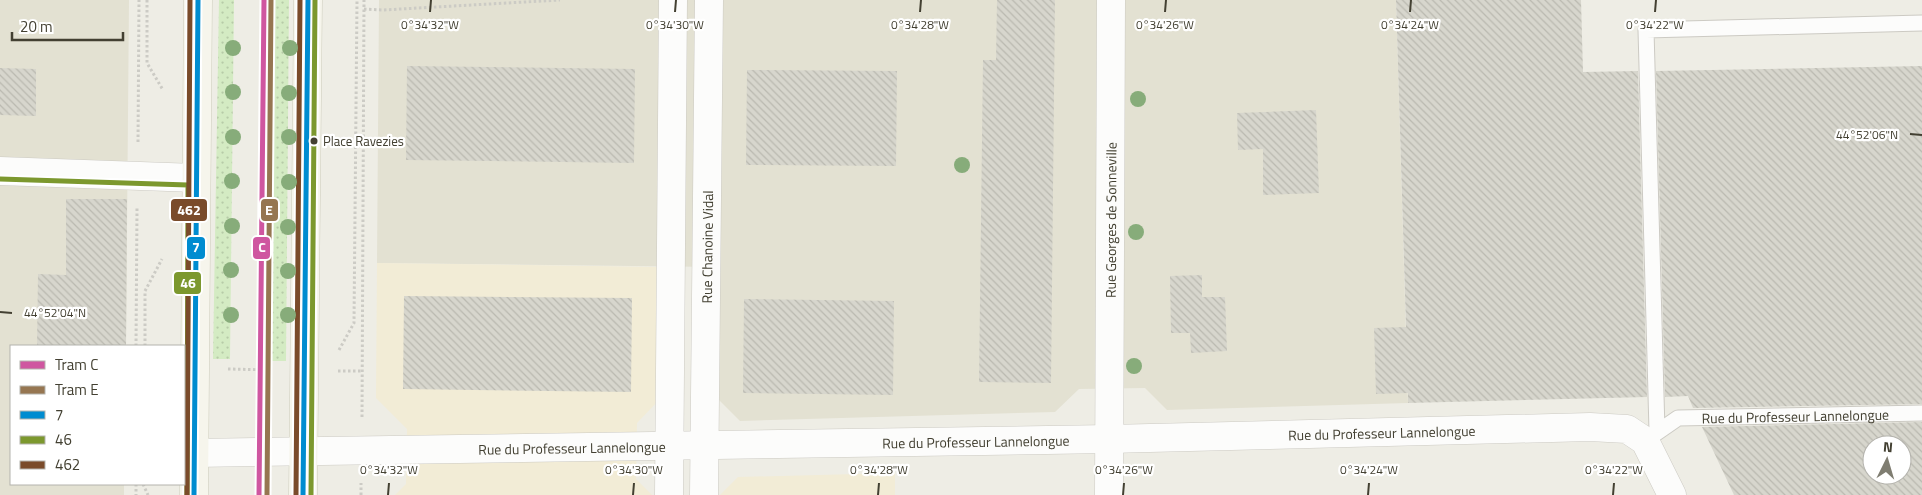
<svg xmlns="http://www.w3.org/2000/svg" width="1922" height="495" font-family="'Titillium Web',sans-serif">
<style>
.residential{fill:#e3e1d2}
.commercial{fill:#f2ecd6}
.grass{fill:url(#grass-dots)}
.building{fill:url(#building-back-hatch);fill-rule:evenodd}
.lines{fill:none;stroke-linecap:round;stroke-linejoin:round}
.service-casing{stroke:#cccac3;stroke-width:17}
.minor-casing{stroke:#cccac3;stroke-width:29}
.secondary-casing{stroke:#cdccbc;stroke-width:29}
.path{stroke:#cccbc5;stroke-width:3;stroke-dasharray:2.5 2.5;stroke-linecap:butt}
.service{stroke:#fcfcfb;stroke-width:15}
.minor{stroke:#fcfcfb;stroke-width:28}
.secondary{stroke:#f6f5ec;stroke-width:28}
.bus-1-casing{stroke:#fff;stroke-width:9}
.bus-2-casing{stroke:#fff;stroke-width:9}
.bus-3-casing{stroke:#fff;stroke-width:9}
.bus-1{stroke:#008cd0;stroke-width:5}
.bus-2{stroke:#7c982e;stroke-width:5}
.bus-3{stroke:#7a4b2a;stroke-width:5}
.tram-1-casing{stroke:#fff;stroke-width:9}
.tram-2-casing{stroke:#fff;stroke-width:9}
.tram-1{stroke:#cf56a0;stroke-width:5}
.tram-2{stroke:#967651;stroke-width:5}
.tree{fill:#87ac7a}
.ticks{fill:none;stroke:#434032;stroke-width:2}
.bus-dot{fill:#434032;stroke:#fff;stroke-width:2}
.labels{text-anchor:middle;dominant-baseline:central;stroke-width:4.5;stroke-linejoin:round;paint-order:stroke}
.bus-label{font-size:13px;fill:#434032;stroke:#fff;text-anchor:start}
.street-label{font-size:14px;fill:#434032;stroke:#fff}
.ticks-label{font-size:12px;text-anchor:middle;fill:#434032;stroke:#fff;stroke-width:4.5;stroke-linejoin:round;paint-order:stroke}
.line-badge{stroke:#fff;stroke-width:2}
.badge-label{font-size:14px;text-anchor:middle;font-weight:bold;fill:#fff}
</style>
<defs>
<pattern id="grass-dots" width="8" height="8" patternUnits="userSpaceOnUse" patternTransform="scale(1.25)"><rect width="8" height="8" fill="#d4ebc3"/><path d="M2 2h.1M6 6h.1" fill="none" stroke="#b7cba8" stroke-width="1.8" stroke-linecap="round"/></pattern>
<pattern id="building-back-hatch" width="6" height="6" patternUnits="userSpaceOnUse" patternTransform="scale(1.25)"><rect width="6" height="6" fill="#d7d6cd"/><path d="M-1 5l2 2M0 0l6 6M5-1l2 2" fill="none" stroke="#bab9b0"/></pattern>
</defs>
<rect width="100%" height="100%" fill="#eeede5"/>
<!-- residential -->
<g class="residential">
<path d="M0,0H129L126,346H11V484H124V495H0Z"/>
<path d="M379,0H1396L1408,403L1167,410L1145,388L1079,389L1055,412L740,421L717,398V267L377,263Z"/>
</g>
<!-- commercial -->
<g class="commercial">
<path d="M377,263L661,267L660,399L637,423L636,479L652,495H395L406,484L407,429L376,398Z"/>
<path d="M895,473V495H720L738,477Z"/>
</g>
<!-- grass -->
<g class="grass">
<path d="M219,0H234L230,359H213Z"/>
<path d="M273,0H289L286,361H269Z"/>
</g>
<!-- building -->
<g class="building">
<path d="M997,0H1055L1051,383L979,382L983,60H996Z"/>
<path d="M1396,0H1581L1583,72L1638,71L1647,397L1408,403V393L1376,394L1374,328L1406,327Z"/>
<path d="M407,66L635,69L634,163L406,160Z"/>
<path d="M1922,66V404L1693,408L1688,396L1665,397L1656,71Z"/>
<path d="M0,68L36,69V116L0,115Z"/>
<path d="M747,70L897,71L896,166L746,165Z"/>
<path d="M1316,110L1319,193L1263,195V149L1238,150L1237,113Z"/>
<path d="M66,199H127L126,346H37L38,274L66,275Z"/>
<path d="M1202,275V297H1225L1227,351L1191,353L1190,333H1171L1170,276Z"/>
<path d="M404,296L632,298L631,392L403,389Z"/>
<path d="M744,299L894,301L893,395L743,393Z"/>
<path d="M1922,422V495H1734L1702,427ZM1872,445H1902V475H1872Z"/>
</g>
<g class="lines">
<!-- service casing -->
<g class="service-casing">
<g id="service">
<path d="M1657,431L1646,30L1922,23"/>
<path id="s1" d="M1652,436L1678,418L1922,413"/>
</g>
</g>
<!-- minor casing -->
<g class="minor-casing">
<g id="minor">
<path d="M0,171L196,178"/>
<path id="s2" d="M194,453L1109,439L1590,427L1627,429L1645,441L1672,495"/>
<path d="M669,495L673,0"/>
<path id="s3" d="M704,495L709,0"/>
<path id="s4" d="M1109,495L1111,0"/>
</g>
</g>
<!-- secondary casing -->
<g class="secondary-casing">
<g id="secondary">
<path d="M194,495L198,0"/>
<path d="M303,495L308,0"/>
</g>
</g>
<!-- path -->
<g class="path">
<path d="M147,0V63L163,90"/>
<path d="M364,9L383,10L560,0"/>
<path d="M138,142L139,0"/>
<path d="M136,346L137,208"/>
<path d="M145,346V291L162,259"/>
<path d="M339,350L354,323L357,0"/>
<path d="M228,369L272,370"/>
<path d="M338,371H362"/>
<path d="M362,417L364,0"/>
<path d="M136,484V495"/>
<path d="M143,484L148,495"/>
<path d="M361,495V483"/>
</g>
<!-- service -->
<use href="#service" class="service"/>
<!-- minor -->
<use href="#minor" class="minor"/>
<!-- secondary -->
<use href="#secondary" class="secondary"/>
<!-- bus-1 casing -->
<g class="bus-1-casing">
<g id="bus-1">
<path d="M194,495L198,0"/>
<path d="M303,495L308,0"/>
</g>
</g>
<!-- bus-2 casing -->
<g class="bus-2-casing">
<g id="bus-2">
<path d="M0,179L188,185L187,495"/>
<path d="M311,495L315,0"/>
</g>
</g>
<!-- bus-3 casing -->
<g class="bus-3-casing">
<g id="bus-3">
<path d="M187,495L190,0"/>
<path d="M296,495L300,0"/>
</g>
</g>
<!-- bus-1 -->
<use href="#bus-1" class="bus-1"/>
<!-- bus-2 -->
<use href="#bus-2" class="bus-2"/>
<!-- bus-3 -->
<use href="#bus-3" class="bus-3"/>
<!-- tram-1 casing -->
<g class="tram-1-casing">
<path id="tram-1" d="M259,495L264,0"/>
</g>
<!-- tram-2 casing -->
<g class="tram-2-casing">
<path id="tram-2" d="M267,495L271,0"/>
</g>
<!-- tram-1 -->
<use href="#tram-1" class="tram-1"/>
<!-- tram-2 -->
<use href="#tram-2" class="tram-2"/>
</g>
<!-- trees -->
<g class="tree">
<circle cx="233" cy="48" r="8"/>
<circle cx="290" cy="48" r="8"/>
<circle cx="233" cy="92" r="8"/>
<circle cx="289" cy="93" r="8"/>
<circle cx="1138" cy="99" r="8"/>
<circle cx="233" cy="137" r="8"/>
<circle cx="289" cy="137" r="8"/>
<circle cx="962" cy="165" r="8"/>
<circle cx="232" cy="181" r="8"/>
<circle cx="289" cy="182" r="8"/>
<circle cx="232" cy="226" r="8"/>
<circle cx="288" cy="227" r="8"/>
<circle cx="1136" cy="232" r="8"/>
<circle cx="231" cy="270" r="8"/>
<circle cx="288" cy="271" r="8"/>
<circle cx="231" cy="315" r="8"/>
<circle cx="288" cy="315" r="8"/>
<circle cx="1134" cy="366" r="8"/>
</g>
<!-- ticks -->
<path class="ticks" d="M430,12L431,0M675,12L676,0M920,12L921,0M1165,12L1166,0M1410,12L1411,0M1655,12L1656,0M1910,134L1922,135M0,312L12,313M388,495L389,483M633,495L634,483M878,495L879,483M1123,495L1124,483M1368,495L1369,483M1613,495L1614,483"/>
<!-- markers -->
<circle class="bus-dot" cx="314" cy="141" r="4.5"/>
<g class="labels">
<!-- bus labels -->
<g class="bus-label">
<text x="323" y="141">Place Ravezies</text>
</g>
<!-- street labels -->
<g class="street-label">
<text stroke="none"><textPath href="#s4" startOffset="275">Rue Georges de Sonneville</textPath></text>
<text stroke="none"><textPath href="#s3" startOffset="248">Rue Chanoine Vidal</textPath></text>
<text stroke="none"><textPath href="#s1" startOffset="149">Rue du Professeur Lannelongue</textPath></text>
<text stroke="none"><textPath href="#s2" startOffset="1188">Rue du Professeur Lannelongue</textPath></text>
<text stroke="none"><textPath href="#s2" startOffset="782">Rue du Professeur Lannelongue</textPath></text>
<text stroke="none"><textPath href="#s2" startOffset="378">Rue du Professeur Lannelongue</textPath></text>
</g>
</g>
<g class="ticks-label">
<text x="430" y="29">0°34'32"W</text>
<text x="675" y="29">0°34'30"W</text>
<text x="920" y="29">0°34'28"W</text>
<text x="1165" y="29">0°34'26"W</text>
<text x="1410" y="29">0°34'24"W</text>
<text x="1655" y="29">0°34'22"W</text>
<text x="1867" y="139">44°52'06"N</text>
<text x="55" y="317">44°52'04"N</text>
<text x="389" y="474">0°34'32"W</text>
<text x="634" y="474">0°34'30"W</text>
<text x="879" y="474">0°34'28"W</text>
<text x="1124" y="474">0°34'26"W</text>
<text x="1369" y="474">0°34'24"W</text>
<text x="1614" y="474">0°34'22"W</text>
</g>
<g class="line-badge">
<rect x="170" y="198" width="38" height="24" rx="5" fill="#7a4b2a"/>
<rect x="260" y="198" width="19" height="24" rx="5" fill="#967651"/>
<rect x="186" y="236" width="20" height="24" rx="5" fill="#008cd0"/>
<rect x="252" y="236" width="19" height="24" rx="5" fill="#cf56a0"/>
<rect x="173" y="271" width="29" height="24" rx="5" fill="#7c982e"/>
</g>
<g class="badge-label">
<text x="189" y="215">462</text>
<text x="269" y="215">E</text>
<text x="196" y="252">7</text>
<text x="262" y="252">C</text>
<text x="188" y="288">46</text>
</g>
<!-- legend -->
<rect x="10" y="345" width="175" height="140" fill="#ffffff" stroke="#b4b3ad"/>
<rect x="20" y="361" width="25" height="8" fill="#cf56a0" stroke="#b4b3ad"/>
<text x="55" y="370" font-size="15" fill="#434032">Tram C</text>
<rect x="20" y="386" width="25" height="8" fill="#967651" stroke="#b4b3ad"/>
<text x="55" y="395" font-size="15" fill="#434032">Tram E</text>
<rect x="20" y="411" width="25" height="8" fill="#008cd0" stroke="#b4b3ad"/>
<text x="55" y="420" font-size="15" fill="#434032">7</text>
<rect x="20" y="436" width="25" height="8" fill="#7c982e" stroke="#b4b3ad"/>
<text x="55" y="445" font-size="15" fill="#434032">46</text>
<rect x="20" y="461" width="25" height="8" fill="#7a4b2a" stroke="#b4b3ad"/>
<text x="55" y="470" font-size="15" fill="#434032">462</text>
<!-- north arrow -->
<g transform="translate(1887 460) rotate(5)"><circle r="24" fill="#ffffff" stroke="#b4b3ad"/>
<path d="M0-4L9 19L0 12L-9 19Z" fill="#7f7d71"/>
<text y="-8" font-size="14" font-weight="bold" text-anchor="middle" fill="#434032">N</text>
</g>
<!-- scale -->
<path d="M12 32v8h111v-8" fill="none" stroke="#434032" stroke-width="2.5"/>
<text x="20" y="32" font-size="15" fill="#434032" stroke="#ffffff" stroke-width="4" paint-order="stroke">20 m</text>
</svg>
